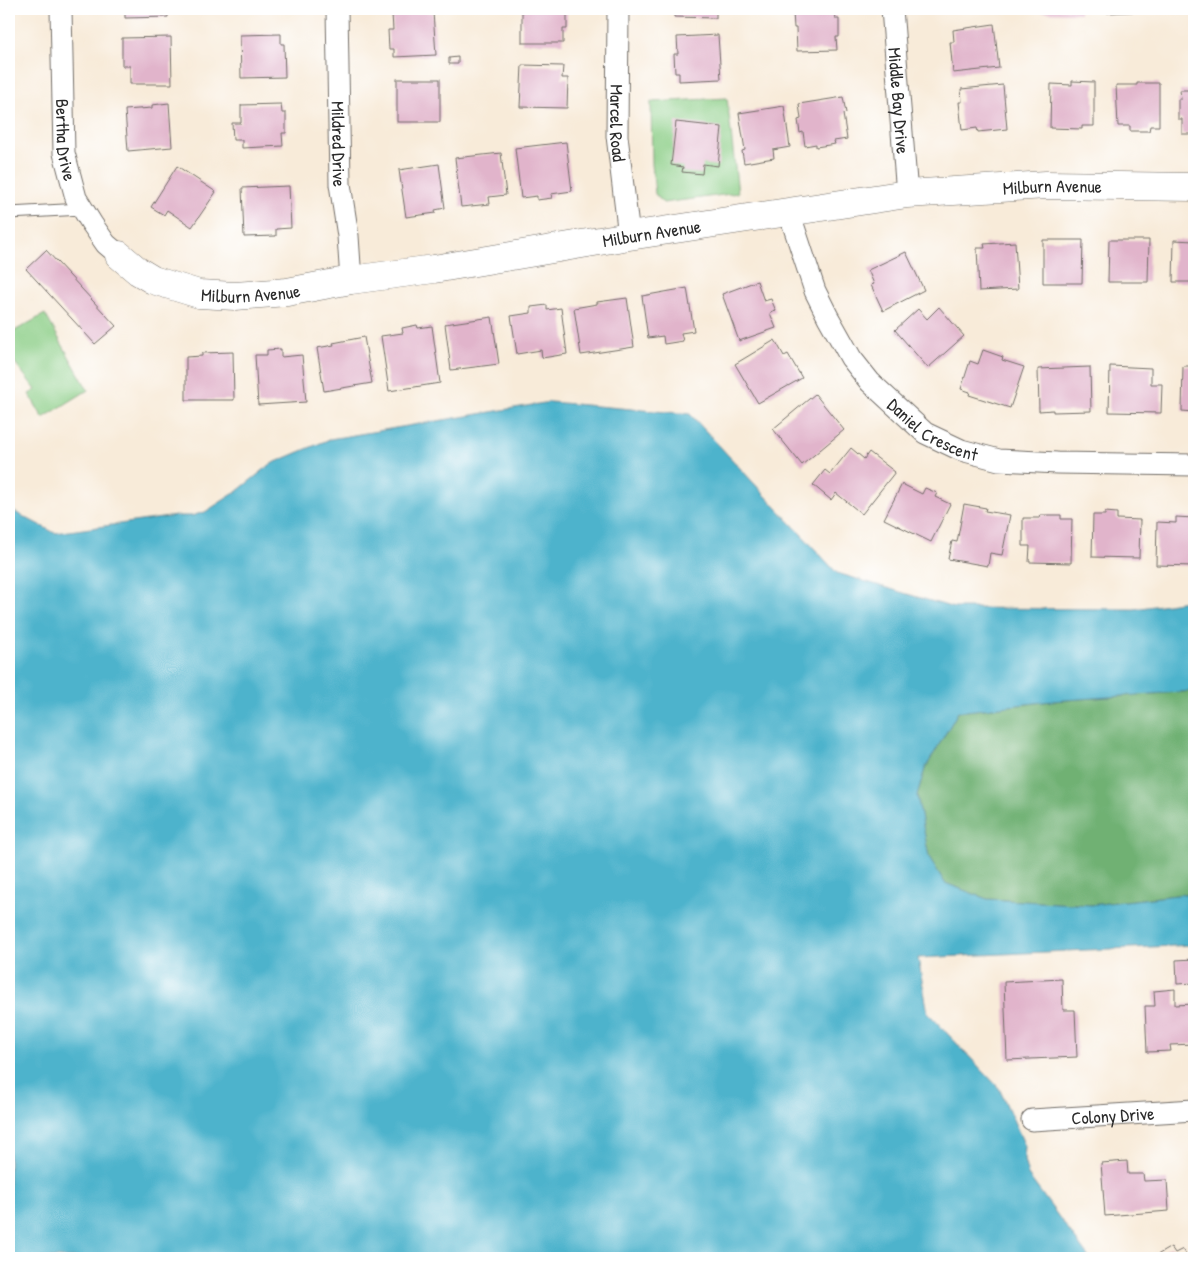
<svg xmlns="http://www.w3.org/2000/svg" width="1203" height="1267" font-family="'Patrick Hand',sans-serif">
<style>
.green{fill:#8bce86;stroke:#5b7c58}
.forest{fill:#70b173;stroke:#4e6e4f}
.water{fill:#4eb3cc;stroke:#3c6f7c}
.building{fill:#e1b4cb}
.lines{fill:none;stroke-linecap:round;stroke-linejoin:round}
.service-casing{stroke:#736e68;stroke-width:13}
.minor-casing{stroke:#736e68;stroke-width:23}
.secondary-casing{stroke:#736e68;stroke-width:29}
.service{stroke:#fff;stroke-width:11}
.minor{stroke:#fff;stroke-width:21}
.secondary{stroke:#fff;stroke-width:28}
.labels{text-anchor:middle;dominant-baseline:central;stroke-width:5;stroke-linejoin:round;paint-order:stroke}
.street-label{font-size:18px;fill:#2b2b2b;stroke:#fff}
</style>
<rect width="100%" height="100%" fill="#fff"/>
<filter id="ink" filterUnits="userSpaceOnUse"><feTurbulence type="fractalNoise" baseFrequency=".02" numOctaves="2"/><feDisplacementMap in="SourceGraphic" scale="10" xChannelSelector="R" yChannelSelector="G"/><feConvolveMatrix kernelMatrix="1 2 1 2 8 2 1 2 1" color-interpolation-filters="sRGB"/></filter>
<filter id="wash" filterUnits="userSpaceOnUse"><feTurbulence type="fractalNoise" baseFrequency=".0096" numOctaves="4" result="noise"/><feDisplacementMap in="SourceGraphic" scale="20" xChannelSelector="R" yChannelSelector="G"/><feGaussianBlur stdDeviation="1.12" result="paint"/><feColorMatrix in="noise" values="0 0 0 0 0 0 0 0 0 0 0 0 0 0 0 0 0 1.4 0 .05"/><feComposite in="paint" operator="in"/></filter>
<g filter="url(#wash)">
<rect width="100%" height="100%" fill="#f8ebd9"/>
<!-- green -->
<g class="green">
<path d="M727,98L738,193L663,203L655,194L652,164L651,102Z"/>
<path d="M45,314L88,390L43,418L29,394L36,390L9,355V334Z"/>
</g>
<!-- forest -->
<path class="forest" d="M1194,691V893L1091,905L987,899L945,883L929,857L917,795L925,769L958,712L1052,701Z"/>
<!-- water -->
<path class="water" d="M550,402L690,414L837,573L954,608L1134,609L1194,600V691L1052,701L958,712L925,769L917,795L929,857L945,883L987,899L1091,905L1194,893V945L918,958L928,1013L999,1088L1025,1146L1024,1160L1028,1175L1089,1258H9V509L55,533L176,516H191L205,512L236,492L271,464L330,439Z"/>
<g id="blocks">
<!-- building -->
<g class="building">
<path d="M125,9H168V17L125,18Z"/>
<path d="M522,9H567V29H563V43H522Z"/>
<path d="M674,9H716V18L674,17Z"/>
<path d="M1036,9H1080V13L1036,12Z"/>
<path d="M1107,9H1150V11L1107,13Z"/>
<path d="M835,11L836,19H839V37H836L837,50L797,51L796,28H794L793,12Z"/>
<path d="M433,12L436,55L394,57V49H389L388,30H393L392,14Z"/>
<path d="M994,24L999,68L953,73L950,42H954L953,30Z"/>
<path d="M281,34V44H284L285,77L241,78L240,35Z"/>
<path d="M718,35L721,79L679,81V73H675L674,54H678L677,37Z"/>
<path d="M171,37L172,84H130V66H122V38Z"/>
<path d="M458,57V64H449V58Z"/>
<path d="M522,65L563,66L562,78H568L567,108L520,107Z"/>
<rect x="397" y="79" width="43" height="43"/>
<path d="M1072,81L1094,82V126H1082V129L1050,128L1051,84L1072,85Z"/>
<path d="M1137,83H1159V126H1150L1149,131H1130V126H1118L1116,85H1137Z"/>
<path d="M1003,85L1007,129L978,132L977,128L962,130L959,102H962L961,89Z"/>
<path d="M1180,90H1194V134H1182V119H1178V99H1181Z"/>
<path d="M843,97L846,113L843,114L847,139L834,141L835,144L816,147V144L805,146L803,132L800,133L798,120L801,119L799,104Z"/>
<path d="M169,103L172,147L128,151L125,110L152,108V105Z"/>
<path d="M281,104L282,113H286V133H282L283,146L242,148V140H233L232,123H241V105Z"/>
<path d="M784,106L790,147L773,150L774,158L744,163L742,151L745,150L739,113Z"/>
<path d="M676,122L722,127L718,166L703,164L702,174L682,172L683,167L671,165Z"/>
<path d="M566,142L572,191L551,194L552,198L537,200V196L521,198L515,148Z"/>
<path d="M501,153L506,195L489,197L490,204L461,207L455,158Z"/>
<path d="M439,164L445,208L435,210L436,213L406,217L399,170Z"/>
<path d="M177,166L216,192L192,227L167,210L164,215L151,207Z"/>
<path d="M289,186L291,228L276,229V236L244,237L242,188Z"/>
<path d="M1043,240H1083L1082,283H1043Z"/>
<path d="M1109,240H1149L1148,282H1108Z"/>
<path d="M1174,240L1194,241V282H1173Z"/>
<path d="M1015,242L1018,289L979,291L977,248H985L984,244Z"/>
<path d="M46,250L116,326L95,344L26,269Z"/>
<path d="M906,252L924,290L883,311L871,285L874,284L868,270Z"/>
<path d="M757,281L764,301L771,299L776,311L770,313L776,328L739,341L722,294Z"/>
<path d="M687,288L694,331L681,333L683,341L664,344L663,336L648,338L642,296Z"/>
<path d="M627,298L634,347L581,355L574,308L597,304V302Z"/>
<path d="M547,305V310L561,308L567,354L542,358L541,350L517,354L511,316L531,313V307Z"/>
<path d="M939,307L964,336L928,368L895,330L918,309L927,319Z"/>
<path d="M492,317L499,364L451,370L445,324Z"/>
<path d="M417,325L418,328L432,326L440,383L389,391L381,336L403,333L402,328Z"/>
<path d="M364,337L372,383L324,391L317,348L334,345L333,343Z"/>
<path d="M775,340L784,356L788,354L802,378L758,403L735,364Z"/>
<path d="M281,349V357L302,355L306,402L258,405L255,355H267V350Z"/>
<path d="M983,350L1003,357L1002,360L1024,367L1010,408L969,395L970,392L961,389L970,361L978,364Z"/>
<path d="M233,352L234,400H186V357L202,356V353Z"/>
<path d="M1110,366L1151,368V384H1162L1161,413L1109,412Z"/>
<path d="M1183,366H1194V412L1182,411Z"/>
<path d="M1090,367L1091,411L1053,412V410L1039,411L1038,369Z"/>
<path d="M815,394L844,430L802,465L773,429Z"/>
<path d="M851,448L864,459L869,452L895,472L862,514L836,493L831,500L813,485L825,470L830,474Z"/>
<path d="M902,484L922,494L925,488L937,493L935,497L950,504L931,542L884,519Z"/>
<path d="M964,504L986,508L985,511L1010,515L1002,555L990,553L988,566L948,559L952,541L957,542Z"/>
<path d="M1105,512L1117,513V519L1140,520L1139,558L1092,557L1093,515H1105Z"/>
<path d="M1041,515H1061V519H1072L1071,563L1029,562L1030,546H1023V518H1040Z"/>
<path d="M1176,517L1194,518V566L1156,565L1157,522L1176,523Z"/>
<path d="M1194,959V983L1177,984L1176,960Z"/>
<path d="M1062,979L1063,1010H1075L1077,1057L1007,1060L1004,982Z"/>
<path d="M1175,989V1005L1194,1004V1044L1170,1045L1171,1051L1147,1052L1145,1006H1155L1154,991Z"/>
<path d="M1127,1161L1128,1174H1143L1144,1181L1167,1180L1169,1211L1105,1216L1101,1163Z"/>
<path d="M1171,1247L1175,1253L1183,1249L1188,1257L1194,1253V1258H1152Z"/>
</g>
</g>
</g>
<g filter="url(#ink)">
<use href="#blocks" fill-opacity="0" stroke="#736e68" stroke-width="1"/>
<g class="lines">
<!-- service casing -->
<g class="service-casing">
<path id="service" d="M9,213L82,209"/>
</g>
<!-- minor casing -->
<g class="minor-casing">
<g id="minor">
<path id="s1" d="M61,9L64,153L76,198L92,224L106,244L119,255"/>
<path id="s2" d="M337,9L340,184L348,236L351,280"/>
<path id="s3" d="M618,9L617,136L629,236"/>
<path id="s4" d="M892,9L907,194"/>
<path id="s5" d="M789,212L815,291L828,317L851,358L870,382L925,433L961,450L999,460L1057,463L1194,465"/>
<path id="s6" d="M1032,1120L1194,1110"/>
</g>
</g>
<!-- secondary casing -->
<g class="secondary-casing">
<g id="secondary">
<path id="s7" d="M119,255L138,271L153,280L199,294L235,296L287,292L351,280L434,269L629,236L907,194L1046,185L1194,187"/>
</g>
</g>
<!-- service -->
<use href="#service" class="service"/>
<!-- minor -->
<use href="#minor" class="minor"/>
<!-- secondary -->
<use href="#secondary" class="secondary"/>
</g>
</g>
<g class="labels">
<!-- street labels -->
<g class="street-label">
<text stroke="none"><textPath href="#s4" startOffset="92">Middle Bay Drive</textPath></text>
<text stroke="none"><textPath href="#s3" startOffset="114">Marcel Road</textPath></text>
<text stroke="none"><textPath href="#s1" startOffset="131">Bertha Drive</textPath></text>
<text stroke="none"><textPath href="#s2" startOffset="135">Mildred Drive</textPath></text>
<text stroke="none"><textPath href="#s7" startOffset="952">Milburn Avenue</textPath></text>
<text stroke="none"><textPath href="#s7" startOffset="548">Milburn Avenue</textPath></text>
<text stroke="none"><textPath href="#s7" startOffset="142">Milburn Avenue</textPath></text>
<text stroke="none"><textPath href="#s5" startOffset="270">Daniel Crescent</textPath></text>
<text stroke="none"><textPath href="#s6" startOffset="81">Colony Drive</textPath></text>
</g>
</g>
<!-- margin -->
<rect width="1203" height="1267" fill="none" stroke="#fff" stroke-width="30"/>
</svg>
